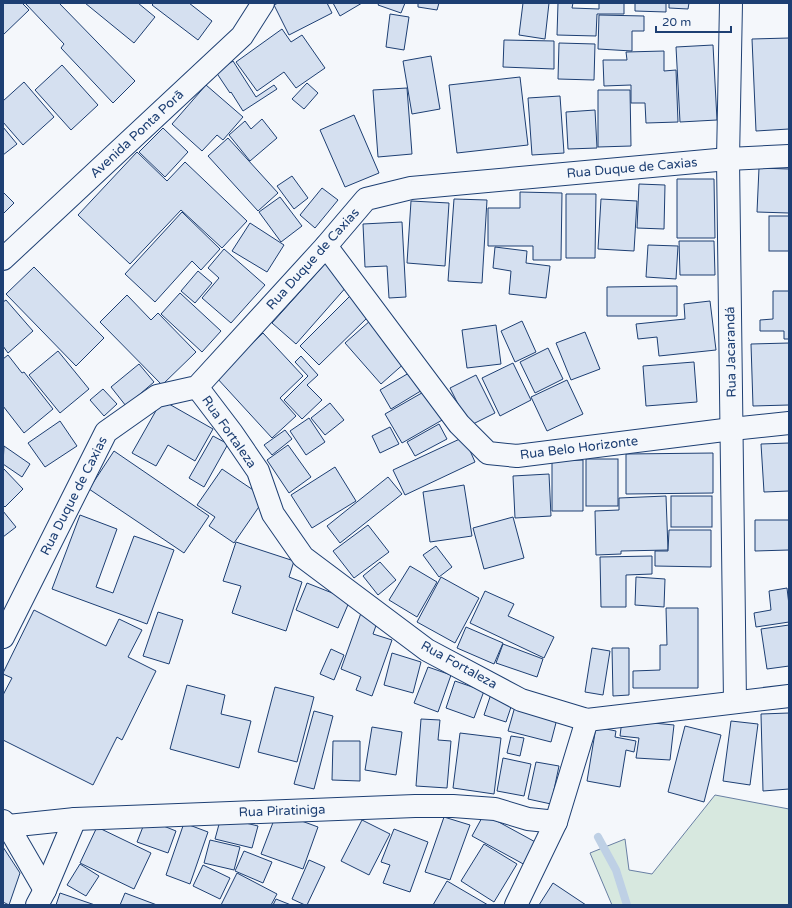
<svg xmlns="http://www.w3.org/2000/svg" width="792" height="908" font-family="'Varela Round',sans-serif">
<style>
.green{fill:#d7e8df;stroke:#687fa3}
.lines{fill:none;stroke-linecap:round;stroke-linejoin:round}
.stream{stroke:#bed0e5;stroke-width:8}
.building{fill:#d5e0f0;stroke:#1d3f73}
.minor-casing{stroke:#1d3f73;stroke-width:24}
.minor{stroke:#f4f7fb;stroke-width:22}
.labels{text-anchor:middle;dominant-baseline:central;stroke-width:3;stroke-linejoin:round;paint-order:stroke}
.street-label{font-size:13px;fill:#1d3f73;stroke:#f4f7fb}
</style>
<rect width="100%" height="100%" fill="#f4f7fb"/>
<!-- green -->
<path class="green" d="M715,795L789,809V905H612L590,853L625,839L629,870L652,874Z"/>
<g class="lines">
<!-- stream -->
<path class="stream" d="M598,837L616,870L627,905"/>
</g>
<!-- building -->
<g class="building">
<path d="M3,3H22L29,10L3,35Z"/>
<path d="M25,3H59L135,81L113,103L61,48L64,44Z"/>
<path d="M85,3H138L155,17L134,43Z"/>
<path d="M154,3H189L212,21L198,40L152,5Z"/>
<path d="M278,3H327L332,13L289,35L274,5Z"/>
<path d="M333,3H362L340,16Z"/>
<path d="M379,3H405L401,13L378,5Z"/>
<path d="M418,3H439L437,10L418,7Z"/>
<path d="M523,3H549L545,39L519,35Z"/>
<path d="M558,3H573L572,8L599,9V3H624V14H597L596,36L557,35Z"/>
<path d="M635,3H666V12L635,11Z"/>
<path d="M669,3H689L688,9L669,8Z"/>
<path d="M390,14L409,17L404,50L386,47Z"/>
<path d="M599,15L644,16V31H632V51L598,49Z"/>
<path d="M282,29L291,42L302,35L325,68L296,88L284,72L257,91L236,62Z"/>
<path d="M789,38V129L756,131L752,39Z"/>
<path d="M504,40L554,41V69L503,67Z"/>
<path d="M559,43L595,44L594,80L558,79Z"/>
<path d="M713,45L717,120L680,122L676,47Z"/>
<path d="M664,51V71L676,70L678,122L646,123L645,103H631V85L604,86L603,60H627L626,52Z"/>
<path d="M431,56L440,109L412,114L403,61Z"/>
<path d="M233,61L256,97L274,85L277,89L243,111L231,92L230,93L216,72Z"/>
<path d="M62,65L98,105L71,130L35,90Z"/>
<path d="M520,77L528,145L457,153L449,85Z"/>
<path d="M24,82L54,117L23,145L3,122V101Z"/>
<path d="M307,83L318,93L304,109L292,99Z"/>
<path d="M206,85L243,117L223,140L217,135L202,151L172,124Z"/>
<path d="M407,88L412,154L378,157L373,90Z"/>
<path d="M598,90H630L631,146L598,147Z"/>
<path d="M560,96L564,153L532,155L528,98Z"/>
<path d="M595,110L597,148L568,149L566,112Z"/>
<path d="M354,115L379,173L345,187L320,130Z"/>
<path d="M262,119L277,138L250,161L229,135L245,121L251,129Z"/>
<path d="M3,127L17,144L3,155Z"/>
<path d="M163,128L188,152L165,177L139,152Z"/>
<path d="M228,138L278,193L258,211L208,156Z"/>
<path d="M137,152L167,181L185,162L247,221L222,248L181,210L130,264L78,215Z"/>
<path d="M759,168L789,169V213L757,212Z"/>
<path d="M292,176L308,198L294,209L277,186Z"/>
<path d="M677,179H714L715,238H677Z"/>
<path d="M639,184L665,185L664,229L637,228Z"/>
<path d="M322,188L338,200L315,228L300,215Z"/>
<path d="M3,192L14,203L3,214Z"/>
<path d="M520,192L562,193L561,260H533V246H488V208H520Z"/>
<path d="M566,194H596L595,258H566Z"/>
<path d="M280,197L302,226L281,242L259,212Z"/>
<path d="M454,199L487,200L482,283L448,281Z"/>
<path d="M601,199L637,201L634,251L598,249Z"/>
<path d="M411,201L449,203L445,266L407,263Z"/>
<path d="M182,212L220,249L201,270L192,261L155,302L125,274Z"/>
<rect x="769" y="216" width="20" height="35"/>
<path d="M402,222L406,297L389,298L387,266L365,267L363,224Z"/>
<path d="M250,223L284,245L267,272L232,251Z"/>
<path d="M679,241H714L715,275H680Z"/>
<path d="M648,245L678,246L676,279L646,277Z"/>
<path d="M495,247L527,251L526,263L550,266L546,298L509,294L511,271L493,268Z"/>
<path d="M224,249L265,285L231,323L202,298L219,278L208,268Z"/>
<path d="M325,264L348,285L296,344L272,323Z"/>
<path d="M34,267L104,338L76,366L6,294Z"/>
<path d="M198,271L212,283L195,303L181,291Z"/>
<path d="M677,286V316H607V287Z"/>
<path d="M773,291H789V339H784V331H760V320L773,319Z"/>
<path d="M180,293L221,331L202,352L161,314Z"/>
<path d="M127,295L151,320L158,313L196,352L162,385L100,322Z"/>
<path d="M350,296L369,316L319,365L300,346Z"/>
<path d="M6,300L33,331L8,353L3,346V302Z"/>
<path d="M710,301L716,350L659,356L657,337L638,339L636,324L685,319L684,304Z"/>
<path d="M371,320L407,361L381,384L345,343Z"/>
<path d="M522,321L536,352L515,362L501,331Z"/>
<path d="M496,325L501,364L467,368L462,330Z"/>
<path d="M585,332L600,369L571,380L556,343Z"/>
<path d="M263,333L303,376L280,398L296,416L272,438L216,377Z"/>
<path d="M789,343V405L753,406L751,344Z"/>
<path d="M548,348L563,379L535,393L520,362Z"/>
<path d="M58,351L89,389L60,413L29,375Z"/>
<path d="M8,355L22,373L24,372L53,409L24,433L3,406V359Z"/>
<path d="M301,356L318,375L307,385L322,400L302,419L284,400L308,376L295,362Z"/>
<path d="M694,362L697,402L646,406L643,366Z"/>
<path d="M513,363L531,400L500,416L482,378Z"/>
<path d="M139,364L154,382L126,406L111,387Z"/>
<path d="M414,370L424,389L391,409L380,390Z"/>
<path d="M476,375L495,413L469,426L450,388Z"/>
<path d="M567,380L583,414L547,431L531,397Z"/>
<path d="M103,389L117,404L104,416L90,400Z"/>
<path d="M427,390L444,419L402,443L385,414Z"/>
<path d="M162,400L213,429L195,461L168,445L156,466L132,453Z"/>
<path d="M330,403L344,420L325,435L311,418Z"/>
<path d="M309,418L325,442L306,455L290,431Z"/>
<path d="M60,421L77,446L45,467L28,443Z"/>
<path d="M439,424L447,439L415,456L407,442Z"/>
<path d="M390,427L399,444L380,453L372,436Z"/>
<path d="M285,430L292,439L272,455L264,445Z"/>
<path d="M213,436L228,444L204,487L189,478Z"/>
<path d="M464,437L475,462L405,495L393,470Z"/>
<path d="M789,443V491L764,492L761,444Z"/>
<path d="M288,445L311,477L289,493L267,460Z"/>
<path d="M4,446L30,464L22,477L3,464Z"/>
<path d="M114,451L209,516L184,553L89,489Z"/>
<path d="M713,453V493L626,494V454Z"/>
<rect x="586" y="459" width="32" height="47"/>
<path d="M583,460V511H552V461Z"/>
<path d="M335,467L356,501L312,528L291,495Z"/>
<path d="M3,468L23,489L5,507L3,505Z"/>
<path d="M222,469L265,498L234,543L209,526L215,517L197,505Z"/>
<path d="M549,474L551,516L515,518L513,476Z"/>
<path d="M388,477L402,494L340,543L327,526Z"/>
<path d="M464,485L472,536L430,542L423,492Z"/>
<path d="M666,496L668,550L621,551V554L596,555L595,511L619,510V498Z"/>
<rect x="671" y="496" width="41" height="31"/>
<path d="M3,511L16,527L3,537Z"/>
<path d="M80,515L117,529L96,587L113,593L134,536L174,550L147,624L52,589Z"/>
<path d="M513,517L524,558L484,569L473,528Z"/>
<path d="M755,520H789V550L755,551Z"/>
<path d="M368,525L389,552L354,578L333,551Z"/>
<path d="M669,530H711V567L655,566V551H668Z"/>
<path d="M236,542L294,561L289,577L302,582L286,631L232,613L241,586L223,581Z"/>
<path d="M436,546L452,567L439,577L423,555Z"/>
<path d="M652,556V574L626,575V607H601L600,557Z"/>
<path d="M380,562L396,580L378,595L363,576Z"/>
<path d="M410,566L437,582L417,617L389,600Z"/>
<path d="M441,577L479,598L455,643L417,622Z"/>
<path d="M636,577L665,579L664,607L635,605Z"/>
<path d="M307,583L350,600L338,628L296,610Z"/>
<path d="M787,588L789,605V622L756,627L754,613L771,610L769,591Z"/>
<path d="M485,591L514,604L508,616L554,637L544,658L470,623Z"/>
<path d="M666,608H698V688H633V671L660,670V645H667Z"/>
<path d="M34,610L106,646L119,619L142,630L128,657L156,671L122,740L117,737L93,785L3,740V695L12,678L3,674V673Z"/>
<path d="M158,612L183,620L169,664L143,656Z"/>
<path d="M361,613L378,620L373,634L392,640L372,696L356,690L361,677L341,669Z"/>
<path d="M789,625V666L767,669L761,629Z"/>
<path d="M466,627L503,643L494,664L457,648Z"/>
<path d="M503,644L543,659L537,677L496,663Z"/>
<path d="M592,648L610,651L603,695L585,692Z"/>
<path d="M612,648H629V695L613,696Z"/>
<path d="M331,649L344,655L334,680L320,674Z"/>
<path d="M392,653L421,662L413,693L384,685Z"/>
<path d="M428,667L451,675L438,712L414,703Z"/>
<path d="M455,681L484,691L474,718L446,708Z"/>
<path d="M187,685L225,695L221,714L251,721L239,768L170,749Z"/>
<path d="M275,687L314,697L297,762L258,752Z"/>
<path d="M492,691L514,698L506,722L484,715Z"/>
<path d="M516,703L558,715L551,742L508,731Z"/>
<path d="M314,711L333,716L314,789L294,784Z"/>
<path d="M789,713V789L763,791L761,714Z"/>
<path d="M421,719L440,720L438,740L451,741L447,788L416,786Z"/>
<path d="M622,720L674,725L670,760L636,758L639,738L620,736Z"/>
<path d="M731,721L758,724L750,785L723,781Z"/>
<path d="M685,726L721,735L704,802L668,792Z"/>
<path d="M372,727L402,732L396,775L365,770Z"/>
<path d="M596,727L616,731L615,737L636,741L634,752L626,750L620,787L587,781Z"/>
<path d="M460,733L501,738L494,794L453,788Z"/>
<path d="M511,736L524,738L520,756L507,753Z"/>
<path d="M333,741H360V781L332,780Z"/>
<path d="M503,758L531,764L524,796L497,791Z"/>
<path d="M536,762L559,766L551,804L528,799Z"/>
<path d="M277,812L318,827L303,869L261,854Z"/>
<path d="M484,814L539,844L527,866L472,836Z"/>
<path d="M221,817L258,826L252,848L215,839Z"/>
<path d="M444,817L470,825L450,880L425,872Z"/>
<path d="M146,819L176,831L168,853L137,842Z"/>
<path d="M362,820L390,834L369,875L341,861Z"/>
<path d="M184,823L208,832L190,884L166,875Z"/>
<path d="M97,827L151,853L134,889L80,863Z"/>
<path d="M394,829L428,842L410,892L383,883L390,865L381,862Z"/>
<path d="M210,840L240,847L234,870L204,863Z"/>
<path d="M484,844L517,864L494,902L461,881Z"/>
<path d="M3,847L20,873L9,905L3,902Z"/>
<path d="M244,851L272,862L263,883L235,871Z"/>
<path d="M309,860L325,867L307,905H305L292,899Z"/>
<path d="M80,864L99,876L86,896L67,885Z"/>
<path d="M203,865L230,878L220,899L193,886Z"/>
<path d="M237,873L277,894L271,905H221Z"/>
<path d="M447,881L488,905H433Z"/>
<path d="M553,883L586,905H539Z"/>
<path d="M60,893L95,905H56Z"/>
<path d="M125,893L157,905H120Z"/>
<path d="M276,899L291,905H273Z"/>
</g>
<g class="lines">
<!-- minor casing -->
<g class="minor-casing">
<g id="minor">
<path d="M731,3L728,159L735,702"/>
<path d="M326,246L459,424L488,453L517,456L732,429L789,423"/>
<path d="M3,259L242,36L263,3"/>
<path d="M197,387L232,433L258,471L273,514L303,557L427,650L521,700L587,720L789,696"/>
<path d="M3,637L106,432L157,396L197,387L326,246L366,199L411,188L728,159L789,156"/>
<path d="M3,821L8,826L45,890"/>
<path d="M8,826L75,819L415,806H453L495,809L528,819L556,822"/>
<path d="M37,905L45,890L75,819"/>
<path d="M516,905L556,822L587,720"/>
</g>
</g>
<!-- minor -->
<use href="#minor" class="minor"/>
</g>
<g class="labels">
<!-- street labels -->
<g class="street-label">
<text transform="translate(137 134) rotate(-43)">Avenida Ponta Porã</text>
<text transform="translate(632 168) rotate(-5)">Rua Duque de Caxias</text>
<text transform="translate(313 259) rotate(-48)">Rua Duque de Caxias</text>
<text transform="translate(731 352) rotate(-91)">Rua Jacarandá</text>
<text transform="translate(229 432) rotate(55)">Rua Fortaleza</text>
<text transform="translate(579 448) rotate(-7)">Rua Belo Horizonte</text>
<text transform="translate(74 496) rotate(-63)">Rua Duque de Caxias</text>
<text transform="translate(459 665) rotate(29)">Rua Fortaleza</text>
<text transform="translate(282 811) rotate(-2)">Rua Piratiniga</text>
</g>
</g>
<!-- border -->
<rect width="792" height="908" fill="none" stroke="#1d3f73" stroke-width="8"/>
<!-- scale -->
<path d="M656 26v6h75v-6" fill="none" stroke="#1d3f73" stroke-width="2"/>
<text x="662" y="26" font-size="12" fill="#1d3f73" stroke="#f4f7fb" stroke-width="3" paint-order="stroke">20 m</text>
</svg>
